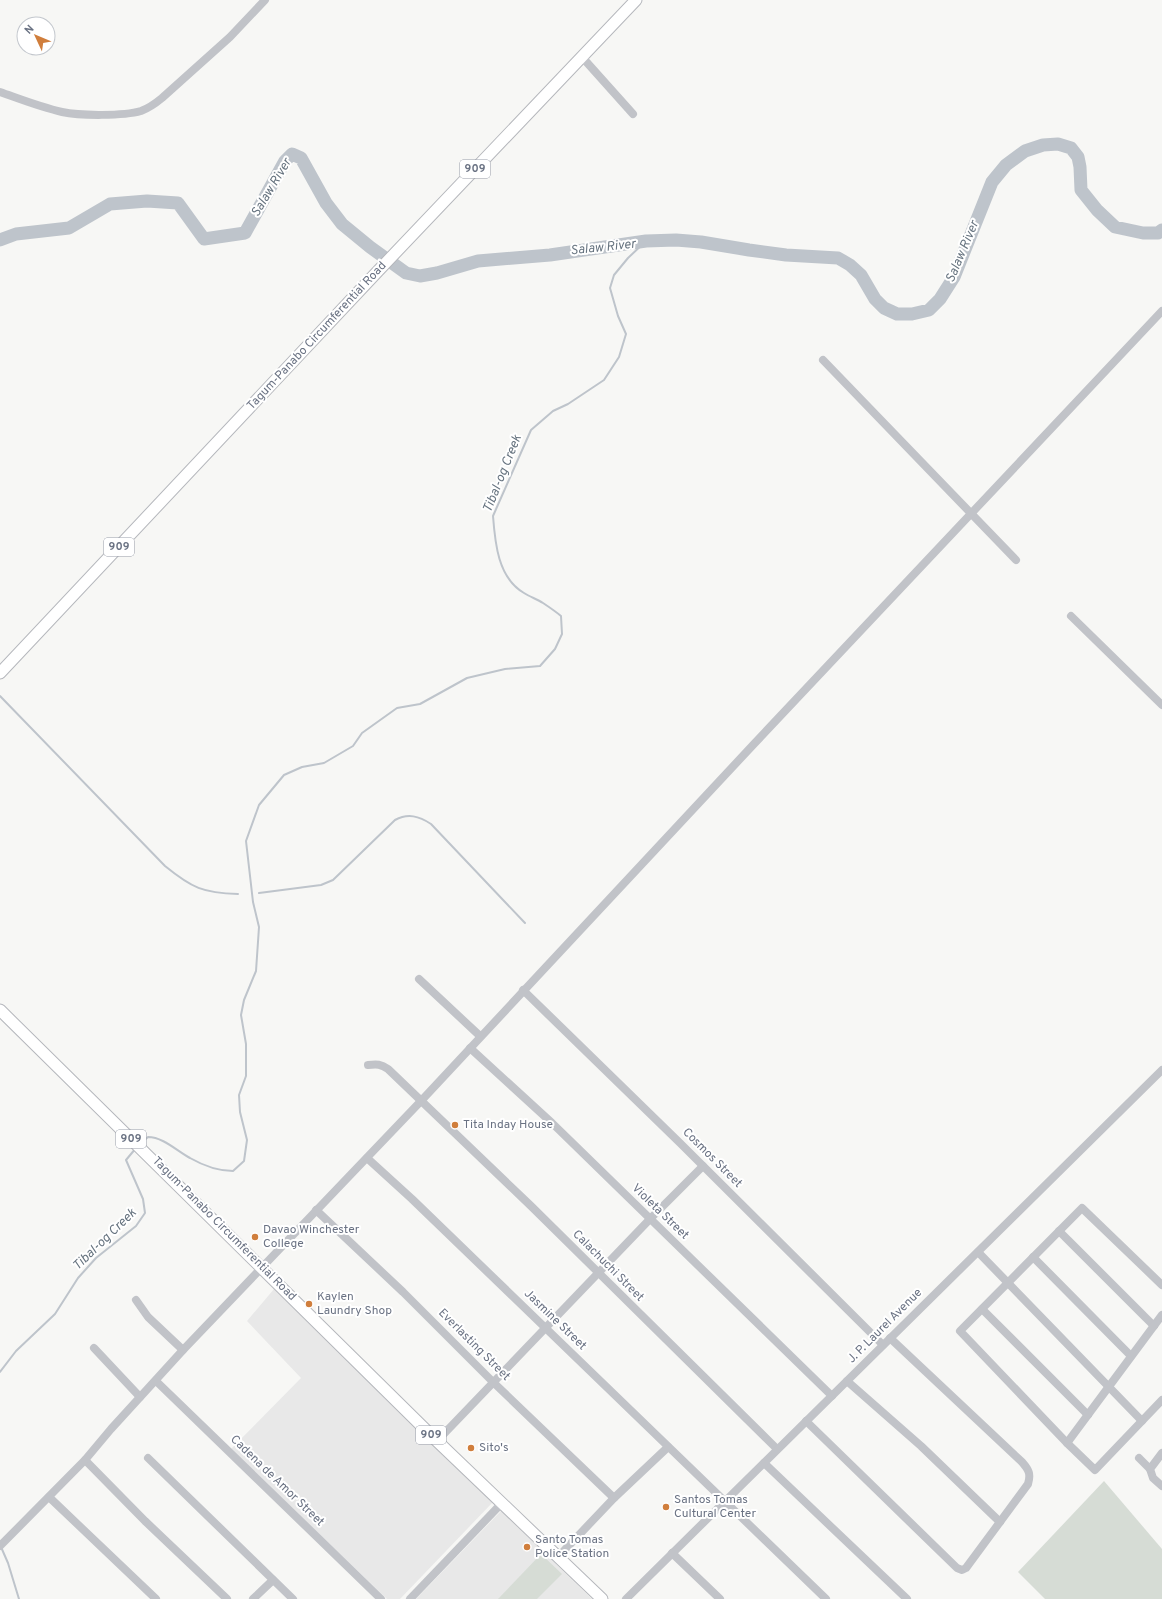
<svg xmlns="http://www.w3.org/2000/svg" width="1162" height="1599" font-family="Overpass,sans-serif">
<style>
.built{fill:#e8e8e8}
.green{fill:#d6dcd5}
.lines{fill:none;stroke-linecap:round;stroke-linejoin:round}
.stream{stroke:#bec4cb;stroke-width:2}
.river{stroke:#bec4cb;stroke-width:13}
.major-casing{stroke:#b5b7bc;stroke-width:13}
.minor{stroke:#c1c3c8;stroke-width:8}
.major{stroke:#fff;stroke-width:11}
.poi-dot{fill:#d07e3c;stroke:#fff;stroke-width:1.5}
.labels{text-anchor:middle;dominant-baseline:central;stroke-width:4;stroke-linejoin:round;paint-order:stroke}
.shield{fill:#fff;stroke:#979ca8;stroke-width:1}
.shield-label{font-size:11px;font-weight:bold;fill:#6a7283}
.street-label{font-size:12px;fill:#6a7283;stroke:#fff}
.poi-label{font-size:12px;fill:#6a7283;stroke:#fff;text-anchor:start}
.water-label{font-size:13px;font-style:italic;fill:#66737f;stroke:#fff}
</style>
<rect width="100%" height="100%" fill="#f7f7f5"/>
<!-- built -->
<g class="built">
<path d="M274,1289L493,1502L400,1599H387L231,1449L301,1378L247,1321Z"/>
<path d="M501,1511L592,1599H416Z"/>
</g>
<!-- green -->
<g class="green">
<path d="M1104,1481L1162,1549V1599H1045L1018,1572Z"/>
<path d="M541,1554L562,1574L537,1599H498Z"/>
</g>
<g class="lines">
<!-- stream -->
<g class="stream">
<path d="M0,696L165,866C192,888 203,893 238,894"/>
<path d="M259,893L321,885L333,880L395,820C408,813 419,816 431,824L525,923"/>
<path d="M140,1144L148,1137C163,1137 177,1151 190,1158C204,1166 217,1171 233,1171L244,1161L247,1140L240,1112L239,1095L246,1076V1044L241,1015L244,1000L256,971L259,927L253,902L246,841L259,805L284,775L302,767L324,763L353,746L362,733L397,708L420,704L467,678L505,669L540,666L555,649L562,634L561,616C555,611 549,607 543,603C537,599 530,597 524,593C498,578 495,543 493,516L531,430L553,411L568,404L604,380L619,357L626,334L618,316L610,288L614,275L628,258L646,241"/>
<path d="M0,1372L16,1351L55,1314L78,1278L96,1258L136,1226L145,1213L143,1199L126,1160L136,1148"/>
<path d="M1,1547L8,1563L19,1599"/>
</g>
<!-- river -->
<path class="river" d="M0,240L16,234L69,228L110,204L147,201L178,203L204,239L245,233L285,161L292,154L301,158L326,203L342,224L370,247L406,273L420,276L437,273L478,261L550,255L646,241L676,240L701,242L749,250L786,255L838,258L850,265L861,275L875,299L884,308L897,314H912L929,310L940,299L954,277L992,182L1006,165L1025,151L1043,145L1058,144L1071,148L1078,157L1080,167L1081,190L1097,210L1115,227L1143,233H1158L1162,230"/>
<!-- major casing -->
<g class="major-casing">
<g id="major">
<path d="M0,673L378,271L636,0"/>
<path d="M0,1010L437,1441L602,1599"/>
</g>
</g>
<!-- minor -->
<g class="minor">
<path d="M582,57L633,114"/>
<path d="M0,92C20,99 40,107 62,112C80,116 124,116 141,111C149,108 156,103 162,98L230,37L265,0"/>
<path d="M823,360L1016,560"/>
<path d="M1071,616L1162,705"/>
<path d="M419,979L480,1036"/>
<path d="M523,990L680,1143L883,1345"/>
<path d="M470,1048L552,1123L832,1396"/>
<path d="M368,1065C377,1064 381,1064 388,1069L531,1206L777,1449"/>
<path d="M367,1158L412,1199L826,1599"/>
<path d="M316,1210L403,1292L494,1383L614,1498"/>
<path d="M1059,1231L1154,1326"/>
<path d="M978,1252L1142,1421"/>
<path d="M1033,1257L1131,1356"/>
<path d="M1162,1285L1082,1208L960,1331L1067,1443L1095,1470L1162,1400"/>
<path d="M136,1300L148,1317L183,1350"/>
<path d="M982,1309L1088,1415"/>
<path d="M94,1348L140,1397"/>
<path d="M156,1381L381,1599"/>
<path d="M847,1381L921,1446L1000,1522"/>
<path d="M806,1421L957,1568L962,1570L966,1568L1028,1484C1031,1474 1029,1470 1022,1462L890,1338"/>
<path d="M437,1441L650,1219L703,1166"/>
<path d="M1067,1443L1162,1315"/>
<path d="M1162,1453L1150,1469L1153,1478L1162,1486"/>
<path d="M148,1458L293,1599"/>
<path d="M1139,1458L1150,1469"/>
<path d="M85,1460L145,1521L227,1599"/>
<path d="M764,1463L907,1599"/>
<path d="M49,1497L156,1599"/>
<path d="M0,1546L85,1460L111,1429L183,1350L421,1101L753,745L1162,311"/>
<path d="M672,1553L720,1599"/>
<path d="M558,1557L614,1498L668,1447"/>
<path d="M253,1599L273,1580"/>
<path d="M410,1599L502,1503"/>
<path d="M626,1599L1162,1070"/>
</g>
<!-- major -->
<use href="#major" class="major"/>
</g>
<!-- markers -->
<g class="poi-dot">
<circle cx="455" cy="1125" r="4"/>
<circle cx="255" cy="1237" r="4"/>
<circle cx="309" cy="1304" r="4"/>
<circle cx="471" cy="1448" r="4"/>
<circle cx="666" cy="1507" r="4"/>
<circle cx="527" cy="1547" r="4"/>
</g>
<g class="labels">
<!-- shield labels -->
<g class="shield">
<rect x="460" y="160" width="30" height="18" rx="3"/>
<rect x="104" y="538" width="30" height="18" rx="3"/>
<rect x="116" y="1130" width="30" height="18" rx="3"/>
<rect x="416" y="1426" width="30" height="18" rx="3"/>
</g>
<g class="shield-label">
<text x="475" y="169">909</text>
<text x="119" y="547">909</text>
<text x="131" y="1139">909</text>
<text x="431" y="1435">909</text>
</g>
<!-- street labels -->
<g class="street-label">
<text transform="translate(317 336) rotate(-47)">Tagum-Panabo Circumferential Road</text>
<text transform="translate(712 1158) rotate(45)">Cosmos Street</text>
<text transform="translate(660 1212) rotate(44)">Violeta Street</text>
<text transform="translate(224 1229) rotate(45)">Tagum-Panabo Circumferential Road</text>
<text transform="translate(608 1266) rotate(45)">Calachuchi Street</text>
<text transform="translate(555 1320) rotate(44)">Jasmine Street</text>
<text transform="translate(885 1326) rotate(-45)">J. P. Laurel Avenue</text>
<text transform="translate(474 1345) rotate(45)">Everlasting Street</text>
<text transform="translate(277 1481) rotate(44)">Cadena de Amor Street</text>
</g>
<!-- poi labels -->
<g class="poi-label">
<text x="463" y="1125">Tita Inday House</text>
<text x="263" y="1230">Davao Winchester<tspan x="263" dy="14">College</tspan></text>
<text x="317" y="1297">Kaylen<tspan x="317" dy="14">Laundry Shop</tspan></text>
<text x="479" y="1448">Sito's</text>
<text x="674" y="1500">Santos Tomas<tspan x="674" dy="14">Cultural Center</tspan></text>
<text x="535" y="1540">Santo Tomas<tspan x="535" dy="14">Police Station</tspan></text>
</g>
<!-- water labels -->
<g class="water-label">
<text transform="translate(272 188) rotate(-59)">Salaw River</text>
<text transform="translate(603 248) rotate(-6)">Salaw River</text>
<text transform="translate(963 252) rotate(-67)">Salaw River</text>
<text transform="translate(503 474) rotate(-68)">Tibal-og Creek</text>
<text transform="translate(105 1240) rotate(-44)">Tibal-og Creek</text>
</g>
</g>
<!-- north arrow -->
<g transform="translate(36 36) rotate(314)"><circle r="19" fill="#ffffff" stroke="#c3c7cd"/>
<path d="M0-3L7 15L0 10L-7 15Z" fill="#d07e3c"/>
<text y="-6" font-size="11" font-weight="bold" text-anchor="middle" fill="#6a7283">N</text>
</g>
</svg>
